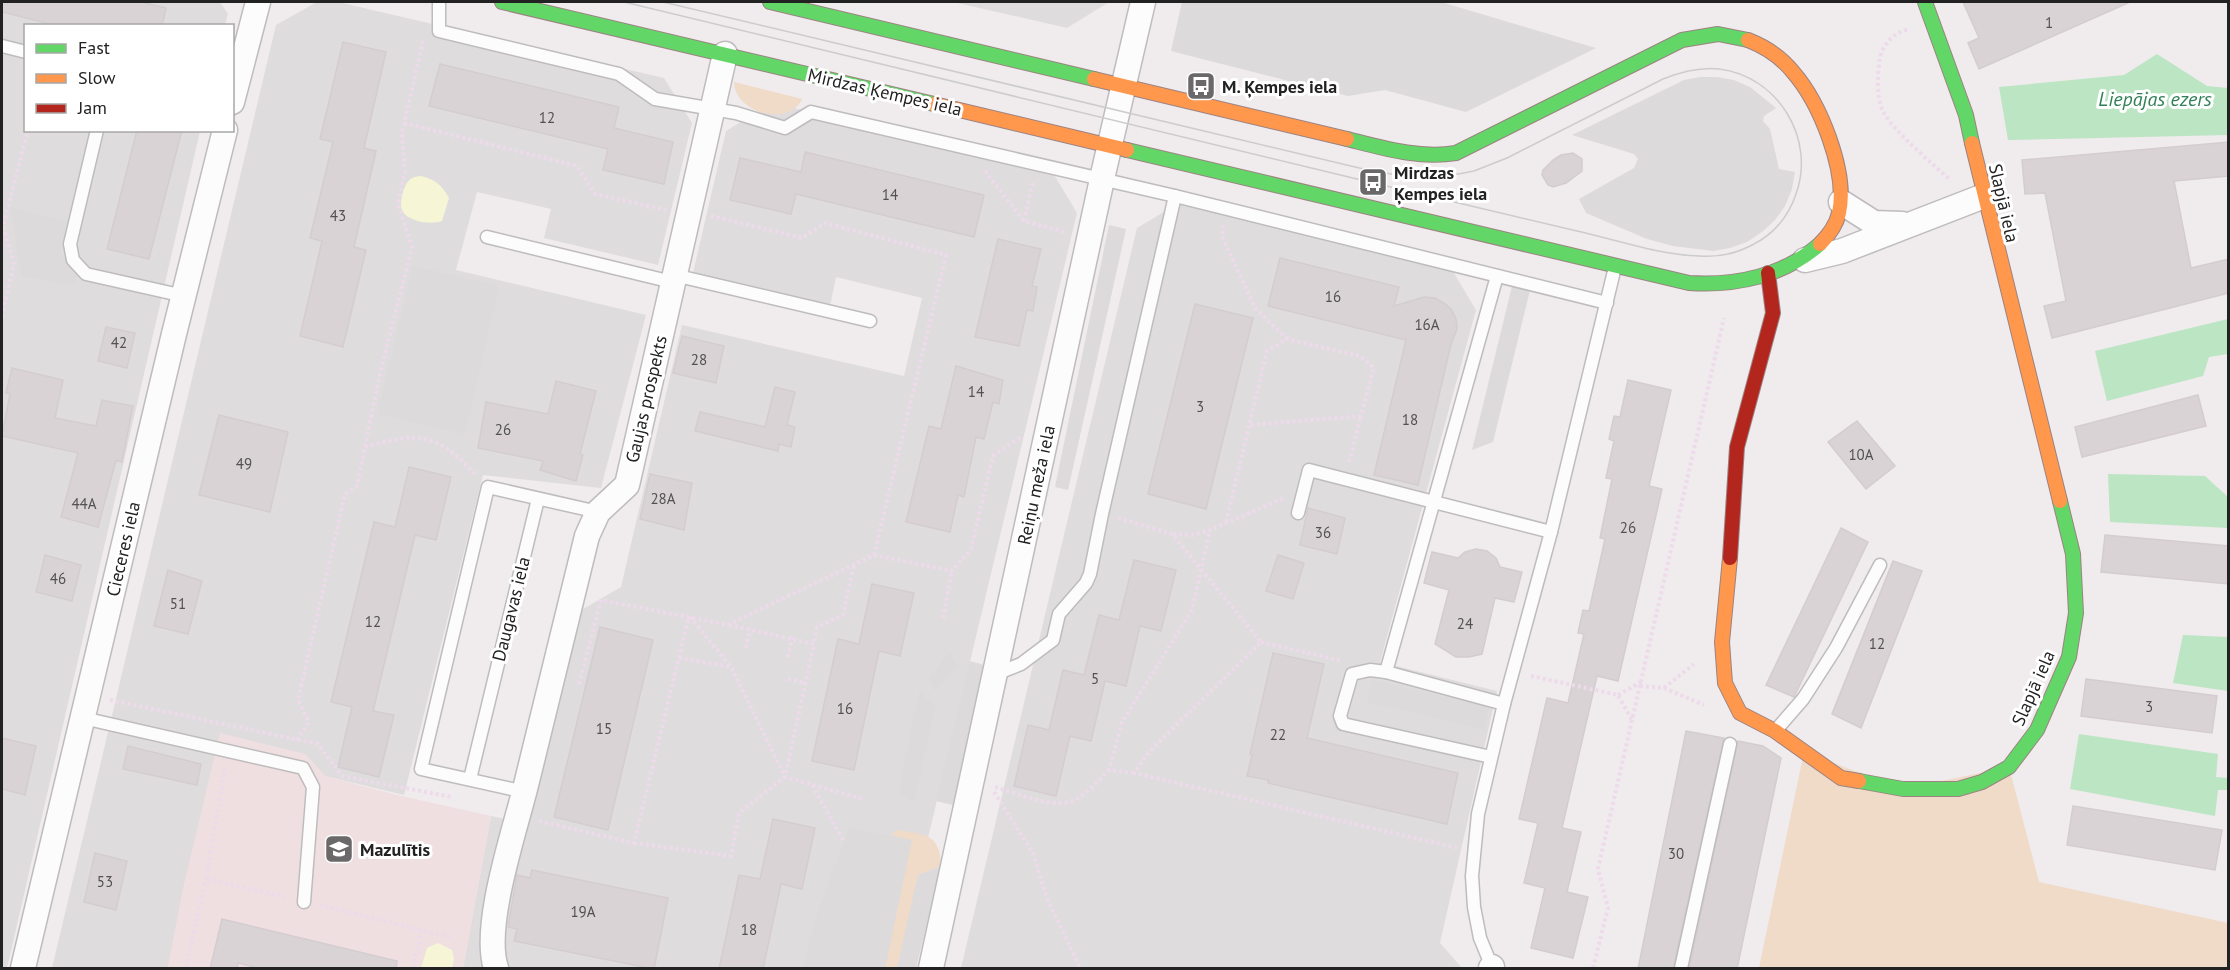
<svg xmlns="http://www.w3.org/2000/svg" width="2230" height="970" font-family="'PT Sans',sans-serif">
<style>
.residential{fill:#dfdcde}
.education{fill:#efdfe1}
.grass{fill:#f0dac8}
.park{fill:#f6f5d6}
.parking{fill:#dcdadb}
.water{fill:#bce5c4}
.building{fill:#d9d3d6;stroke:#d4ccd0;stroke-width:1.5}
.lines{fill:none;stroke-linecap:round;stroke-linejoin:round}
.lane-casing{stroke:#bebcbd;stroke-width:15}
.street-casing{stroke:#bebcbd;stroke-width:27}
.fast-casing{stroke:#9c8382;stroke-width:16}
.slow-casing{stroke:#9c8382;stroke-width:16}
.jam-casing{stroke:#9c8382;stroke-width:16}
.path{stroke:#eddaea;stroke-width:4;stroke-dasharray:3 3;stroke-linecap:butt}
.lane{stroke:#fdfcfc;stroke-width:12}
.street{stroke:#fdfcfc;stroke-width:24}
.fast{stroke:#63d668;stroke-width:14}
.slow{stroke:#ff974d;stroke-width:14}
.jam{stroke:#b3261e;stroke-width:14}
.tram{stroke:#ccc;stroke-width:1.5}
.labels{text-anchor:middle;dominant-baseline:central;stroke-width:6;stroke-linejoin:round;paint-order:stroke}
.number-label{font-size:15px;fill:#525051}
.poi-label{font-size:18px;font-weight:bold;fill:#222;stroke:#fff;text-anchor:start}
.street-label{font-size:18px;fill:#222;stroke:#fff}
.water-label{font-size:20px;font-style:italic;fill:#328058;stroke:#fff}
</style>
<rect width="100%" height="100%" fill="#f0ebed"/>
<!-- residential -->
<g class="residential">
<path d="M2,2H220L228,14L225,25L26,26V130L200,131L7,968H2Z"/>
<path d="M317,2H338L664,78L692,123L658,265L544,238L551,209L477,192L456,270L646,315L601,488L483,475L404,795L325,776L305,754L185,881L168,968H52L276,25Z"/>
<path d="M953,2H1109L1067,28Z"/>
<path d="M772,103L1050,168L1077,213L897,968H463L491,816L529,824L578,612L621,587L682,325L904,376L922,298L836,277L830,306L693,273L726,131Z"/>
<path d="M1182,201L1448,263L1476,310L1380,662L1497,691L1440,943L1462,968H961L1137,228Z"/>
</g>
<!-- education -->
<path class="education" d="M220,733L305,754L325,776L397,795L491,816L463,968H168L182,893Z"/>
<!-- grass -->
<g class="grass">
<path d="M734,82L802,99C790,127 735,114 734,82Z"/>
<path d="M1804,752L1903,789L2009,767L2039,882L2228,923V968H1759Z"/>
<path d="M898,830C925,835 940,833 941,866L918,875L897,968H885L911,840L892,836L894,832Z"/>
</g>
<!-- park -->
<g class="park">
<path d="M421,176C436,180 442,185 449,198L442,221C431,225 407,222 402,210C399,202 404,182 412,178C413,177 420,176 421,176Z"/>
<path d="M438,943L452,950L454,959L452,968H421L427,948Z"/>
</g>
<!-- parking -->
<g class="parking">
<path d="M1182,2H1441L1596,48L1466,112L1385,90L1348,96L1171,51Z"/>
<path d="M1700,77H1717L1734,80L1750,87L1776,108L1764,116L1763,121L1770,129L1779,169L1795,172L1792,189L1785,206L1775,220L1762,232L1747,242L1730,248L1713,251L1673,246L1647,239L1586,213L1579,199L1634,168L1638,159L1634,154L1572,135L1684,80Z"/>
<path d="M10,207L67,222L60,254L79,271L74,286L22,276Z"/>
<path d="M1109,225L1126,229L1068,490L1055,487Z"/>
<path d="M413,266L499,286L465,434L377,414Z"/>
<path d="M1513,282L1531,286L1493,442L1472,450Z"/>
<path d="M950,652L957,666L935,691L929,678Z"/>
<path d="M970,661L984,665L953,805L936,801Z"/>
<path d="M1372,680L1489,707L1484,729L1367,702Z"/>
<path d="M919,692L935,707L914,802L899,792Z"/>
<path d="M849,828L912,840L885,968H803L814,923Z"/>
<path d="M941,866L916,968H897L918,875Z"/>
</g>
<!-- water -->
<g class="water">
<path d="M2157,54L2207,86L2228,88V135L2008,140L1999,87L2124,75Z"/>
<path d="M2228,319V354L2209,357L2203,376L2107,401L2095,351Z"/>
<path d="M2108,474L2205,476L2228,497V528L2110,522Z"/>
<path d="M2183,635L2228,637V691L2173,683Z"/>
<path d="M2079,734L2218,754L2216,777L2228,778V790H2218L2215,816L2070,789Z"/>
</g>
<!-- building -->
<g class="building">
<path d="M2,2H141L166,8L162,26H58L2,12Z"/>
<path d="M1963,2H2130L1979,69L1968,43L1979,38Z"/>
<path d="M343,42L386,52L364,148L376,151L354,247L366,250L343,347L300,336L322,241L310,238L333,142L320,139Z"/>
<path d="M440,64L619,107L614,128L673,142L664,184L603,170L608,149L429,106Z"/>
<path d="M137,130H182L149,259L107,249Z"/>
<path d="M2229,142V176L2174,181L2191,268L2229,259V293L2052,338L2044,306L2066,301L2045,193L2025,194L2022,160Z"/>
<path d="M805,152L984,195L974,237L796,194L791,214L730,200L740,158L801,172Z"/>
<path d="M1573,153L1582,159V171L1566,183L1553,187L1548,185L1542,175L1543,170L1553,160L1561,155Z"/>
<path d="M998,239L1041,249L1032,286L1037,287L1033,311L1027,310L1019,346L975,337Z"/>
<path d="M1280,258L1399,287L1394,306L1424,297L1435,298L1444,303L1451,309L1456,319L1457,329L1451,344L1418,485L1374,475L1406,340L1268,306Z"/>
<path d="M1195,304L1253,318L1206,509L1148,494Z"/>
<path d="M106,327L135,333L127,368L98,361Z"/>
<path d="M682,336L724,346L716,383L673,373Z"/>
<path d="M956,366L1003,380L999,404L993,402L984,439L976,437L964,497L958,495L950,532L906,522L929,426L941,429Z"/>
<path d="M12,368L63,380L55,418L96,426L102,400L133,406L122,462L116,460L98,527L61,517L78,453L2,436L10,394L6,393Z"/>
<path d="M1628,380L1671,390L1649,486L1662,489L1618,681L1597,676L1562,828L1581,832L1567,892L1588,897L1573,958L1531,948L1545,888L1524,883L1538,823L1519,819L1547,698L1568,703L1584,634L1578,633L1583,610L1589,611L1605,539L1600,538L1612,479L1606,478L1614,441L1609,439L1614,416L1620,417Z"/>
<path d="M556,381L596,391L580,454L583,455L576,481L540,470L543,461L478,448L486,402L548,414Z"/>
<path d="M775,387L795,392L787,425L795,427L791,447L779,444L778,451L695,431L700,412L765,427Z"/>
<path d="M2198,395L2206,426L2082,457L2075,427Z"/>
<path d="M219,415L288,432L270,512L199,495Z"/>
<path d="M1857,421L1895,466L1866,489L1828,442Z"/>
<path d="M409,467L451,477L436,540L415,535L373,711L394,715L379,777L338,767L352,707L331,702L374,522L395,527Z"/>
<path d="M650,474L692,483L684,530L640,519Z"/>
<path d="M1308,508L1345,518L1337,554L1300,545Z"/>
<path d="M1841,528L1868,542L1794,697L1766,685Z"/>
<path d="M2105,535L2229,546V584L2101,572Z"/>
<path d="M1476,549L1487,551L1496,558L1500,567L1522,572L1514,602L1495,598L1482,654L1469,657H1456L1435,644L1449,590L1424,583L1432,552L1458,558L1465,552Z"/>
<path d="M45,555L81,565L72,601L36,592Z"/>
<path d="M1278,555L1304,563L1293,599L1266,591Z"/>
<path d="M1134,560L1176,570L1161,631L1140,626L1126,686L1105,681L1091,741L1070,736L1056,796L1014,786L1028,725L1049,730L1063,670L1084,675L1099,615L1119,620Z"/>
<path d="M1893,561L1922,571L1861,728L1832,714Z"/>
<path d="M168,570L202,581L188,634L154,626Z"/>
<path d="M872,584L914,593L900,656L879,651L854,770L812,761L838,639L859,644Z"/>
<path d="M600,627L653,640L608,830L554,817Z"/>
<path d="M1273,653L1324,664L1307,738L1458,773L1447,824L1268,783V780L1247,776L1252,755L1250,754Z"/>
<path d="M2086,679L2217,696L2212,733L2081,716Z"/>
<path d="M1686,731L1724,738L1673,969H1638Z"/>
<path d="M2,738L36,746L25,795L2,789Z"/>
<path d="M1738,741L1763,746L1781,758L1737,969H1689Z"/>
<path d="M128,746L201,764L197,785L123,769Z"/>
<path d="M2073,806L2222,830L2215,870L2067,845Z"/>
<path d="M773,819L815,828L802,889L781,884L763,969H719L739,875L760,879Z"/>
<path d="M95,853L127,861L116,910L84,902Z"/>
<path d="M532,870L668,898L654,969L514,941L517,929L508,927L517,875L530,878Z"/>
<path d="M222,919L397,961L396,969H262L238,963L237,969H210Z"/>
</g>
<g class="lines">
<!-- lane casing -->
<g class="lane-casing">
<g id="lane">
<path d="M439,2V31L619,74L655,99L736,113L785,128L811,112L1175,196L1607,303"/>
<path d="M2,46L26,52"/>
<path d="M97,130L70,244L73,260L86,274L184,296"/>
<path d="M487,237L672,282"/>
<path d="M674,275L870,321"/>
<path d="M1298,513L1309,470L1551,532"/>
<path d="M1386,672L1497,276"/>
<path d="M996,674L1021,664L1053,640L1059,614L1086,583L1090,574L1102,514L1175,196"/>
<path d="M83,718L303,768L313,787L304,902"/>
<path d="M1776,730L1803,699L1836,648L1880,565"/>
<path d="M1491,757L1343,724L1340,716L1352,674L1370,670L1386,672L1504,704"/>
<path d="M470,779L538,499"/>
<path d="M525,792L421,769L488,487L598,512"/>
<path d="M1495,968L1492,967L1480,938L1474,907L1472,876L1478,814L1504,704L1551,532L1615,267"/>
<path d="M1681,968L1730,744"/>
</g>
</g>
<!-- street casing -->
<g class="street-casing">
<g id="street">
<path d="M232,102L258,2"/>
<path d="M1841,202L1874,223L1902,224"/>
<path d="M1805,260L1842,251L1984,196"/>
<path d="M23,968L174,334L225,130"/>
<path d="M496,968C482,926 515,830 526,785C546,702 567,619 587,536L598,512L627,485L725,54"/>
<path d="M931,968L1104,170L1143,2"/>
<path d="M1491,968L1492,967"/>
</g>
</g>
<!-- fast casing -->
<g class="fast-casing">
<g id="fast">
<path d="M502,2L934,104"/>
<path d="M770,2L1094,79"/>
<path d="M1925,2L1966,115L1972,143"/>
<path d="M1347,139C1383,148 1419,159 1456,153L1682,40L1718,34L1748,40"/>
<path d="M1127,150L1689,283C1736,286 1784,276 1820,244"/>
<path d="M1859,781L1903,789H1958L1982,782L2009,767L2037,730L2069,657L2076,613L2073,554L2060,501"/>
</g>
</g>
<!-- slow casing -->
<g class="slow-casing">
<g id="slow">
<path d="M1748,40C1766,47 1781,57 1793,72C1820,103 1848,172 1839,213C1836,226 1829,235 1820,244"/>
<path d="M1094,79L1347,139"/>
<path d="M934,104L1127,150"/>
<path d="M1972,143L2060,501"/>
<path d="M1730,558L1722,642L1725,683L1740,713L1775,731L1841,778L1859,781"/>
</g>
</g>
<!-- jam casing -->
<g class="jam-casing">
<path id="jam" d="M1730,558L1737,447L1773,313L1768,273"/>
</g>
<!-- path -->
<g class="path">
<path d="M1907,30C1894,32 1882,46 1880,58C1877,75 1876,99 1884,113C1896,134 1931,162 1949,179"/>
<path d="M404,123L577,166L595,194L666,210"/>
<path d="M985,171L1024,221L1065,232"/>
<path d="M1024,221L1033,181"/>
<path d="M1223,225L1222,236L1255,308L1287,339"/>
<path d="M2,317L14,264L3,226L28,130"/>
<path d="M365,447C420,432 436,432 476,475"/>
<path d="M1349,462L1361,416"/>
<path d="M1118,518L1172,534L1261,642L1149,752L1134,773L1458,848"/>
<path d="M1226,522L1267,351L1287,339L1360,356L1374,368L1361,416L1249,425"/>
<path d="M1173,534L1192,535L1210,530L1284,498"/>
<path d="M874,555L952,571L971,549L993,456L1019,438L1020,435"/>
<path d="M690,617L731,667L785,777L863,799"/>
<path d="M943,618L952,571"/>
<path d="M729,625L814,644L817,627L843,615L854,565"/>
<path d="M1261,642L1342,661"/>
<path d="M746,648L750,629"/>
<path d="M788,657L792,637"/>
<path d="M679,658L731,667"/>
<path d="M1531,676L1618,695L1632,720"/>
<path d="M788,679L805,683"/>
<path d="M579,684L601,600L728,625L874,555L946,255L825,223L802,238L711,216"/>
<path d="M1640,686L1664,688L1704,705"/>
<path d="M1664,688L1694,664"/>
<path d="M1618,695L1641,682"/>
<path d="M110,700L318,744L342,776L452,797"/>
<path d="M297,740L309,722L298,700L345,494L357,486L379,378L412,247L398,204L405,172L402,133L423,41"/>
<path d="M225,768L206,879L286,897"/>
<path d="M1134,773L1109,770L1122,722L1192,610L1210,530"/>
<path d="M812,785L844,842"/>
<path d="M995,787C1017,793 1045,807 1069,802C1084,798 1098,781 1109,770"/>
<path d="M994,792L1033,853L1047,898L1080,968"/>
<path d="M539,821L634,843L689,616"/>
<path d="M634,843L731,856L739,813L785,777L814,644"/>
<path d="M319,905L451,937"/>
<path d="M186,968L206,879"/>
<path d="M413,968L422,930"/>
<path d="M1593,968L1608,908L1598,869L1724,318"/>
</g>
<!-- lane -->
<use href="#lane" class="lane"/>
<!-- street -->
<use href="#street" class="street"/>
<!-- fast -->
<use href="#fast" class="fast"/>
<!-- slow -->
<use href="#slow" class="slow"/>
<!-- jam -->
<use href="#jam" class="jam"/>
<!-- tram -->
<path class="tram" d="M624,2C868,61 1112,120 1357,179C1430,196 1504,214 1577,231C1617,240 1659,255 1699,256C1722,258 1742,252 1761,240C1778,229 1790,212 1796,194C1816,139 1778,76 1719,69C1699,67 1681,72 1663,79L1507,158L1474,171L1443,177H1411L1372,171L663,2"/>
</g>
<!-- icons -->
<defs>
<g id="bus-square" transform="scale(1.5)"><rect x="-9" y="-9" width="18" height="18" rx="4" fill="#6a6869" stroke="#fff"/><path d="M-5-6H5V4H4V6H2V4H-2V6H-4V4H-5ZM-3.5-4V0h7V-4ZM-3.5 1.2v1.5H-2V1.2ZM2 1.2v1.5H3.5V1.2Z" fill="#fff"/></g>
<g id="school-square" transform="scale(1.5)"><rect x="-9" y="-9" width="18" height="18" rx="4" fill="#6a6869" stroke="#fff"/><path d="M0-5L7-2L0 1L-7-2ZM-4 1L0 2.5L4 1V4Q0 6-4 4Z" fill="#fff"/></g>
</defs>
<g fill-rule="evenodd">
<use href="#bus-square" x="1201" y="86"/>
<use href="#bus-square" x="1373" y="182"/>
<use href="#school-square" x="339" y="849"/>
</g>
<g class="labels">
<!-- number labels -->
<g class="number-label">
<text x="2049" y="22">1</text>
<text x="547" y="117">12</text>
<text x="890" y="194">14</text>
<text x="338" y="215">43</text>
<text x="1333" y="296">16</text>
<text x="1427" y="324">16A</text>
<text x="119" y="342">42</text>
<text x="699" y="359">28</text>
<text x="976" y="391">14</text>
<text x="1200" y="406">3</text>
<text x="1410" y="419">18</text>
<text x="503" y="429">26</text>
<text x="1861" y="454">10A</text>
<text x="244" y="463">49</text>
<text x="663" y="498">28A</text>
<text x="84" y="503">44A</text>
<text x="1628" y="527">26</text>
<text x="1323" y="532">36</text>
<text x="58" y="578">46</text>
<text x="178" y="603">51</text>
<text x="373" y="621">12</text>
<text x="1465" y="623">24</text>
<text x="1877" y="643">12</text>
<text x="1095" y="678">5</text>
<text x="2149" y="706">3</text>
<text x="845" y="708">16</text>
<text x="604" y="728">15</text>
<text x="1278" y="734">22</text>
<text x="1676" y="853">30</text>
<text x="105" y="881">53</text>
<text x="583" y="911">19A</text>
<text x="749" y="929">18</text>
</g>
<!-- poi labels -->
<g class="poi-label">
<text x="1222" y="86">M. Ķempes iela</text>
<text x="1394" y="172">Mirdzas<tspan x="1394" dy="21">Ķempes iela</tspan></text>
<text x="360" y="849">Mazulītis</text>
</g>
<!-- street labels -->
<g class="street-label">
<text transform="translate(885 92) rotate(13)">Mirdzas Ķempes iela</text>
<text transform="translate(2004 203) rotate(77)">Slapjā iela</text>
<text transform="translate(646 399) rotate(-77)">Gaujas prospekts</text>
<text transform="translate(1036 485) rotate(-78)">Reiņu meža iela</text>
<text transform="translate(123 549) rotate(-77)">Cieceres iela</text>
<text transform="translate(511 609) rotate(-76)">Daugavas iela</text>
<text transform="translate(2033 688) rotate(-66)">Slapjā iela</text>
</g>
<!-- water labels -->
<g class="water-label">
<text x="2155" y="99">Liepājas ezers</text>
</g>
</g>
<!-- border -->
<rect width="2230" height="970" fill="none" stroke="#222222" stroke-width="6"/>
<!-- legend -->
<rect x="24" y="24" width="210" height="108" fill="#ffffff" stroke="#a7a7a7" stroke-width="1.5"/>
<rect x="36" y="44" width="30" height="9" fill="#63d668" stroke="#a7a7a7" stroke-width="1.5"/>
<text x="78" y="54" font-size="18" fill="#222222">Fast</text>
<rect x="36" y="74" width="30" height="9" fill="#ff974d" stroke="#a7a7a7" stroke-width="1.5"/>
<text x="78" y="84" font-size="18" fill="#222222">Slow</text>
<rect x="36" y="104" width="30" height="9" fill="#b3261e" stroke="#a7a7a7" stroke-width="1.5"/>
<text x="78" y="114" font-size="18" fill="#222222">Jam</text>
</svg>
